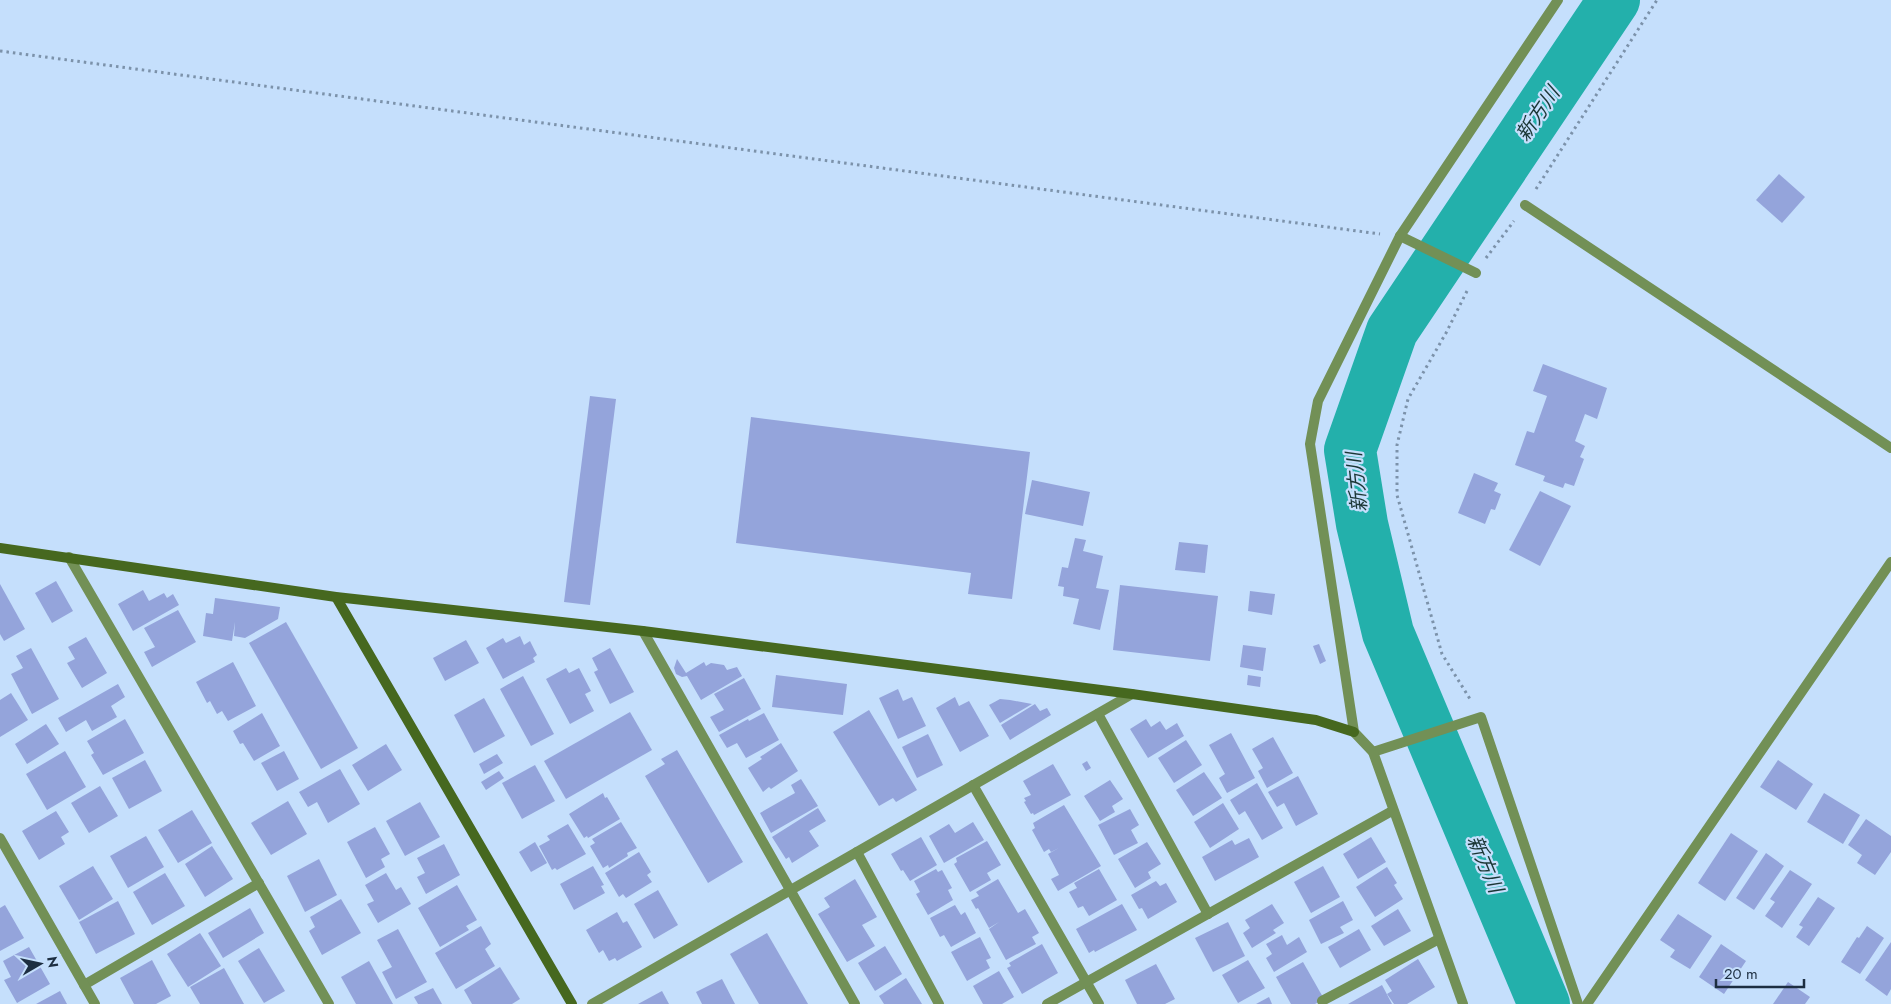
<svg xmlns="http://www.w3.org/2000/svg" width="1891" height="1004" font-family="Jost,'Noto Sans JP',sans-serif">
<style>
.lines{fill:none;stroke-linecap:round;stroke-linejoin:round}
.river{stroke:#23b0ab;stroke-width:52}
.building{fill:#94a4db}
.path{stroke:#7c92aa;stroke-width:3;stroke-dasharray:2.5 4;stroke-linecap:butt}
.lane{stroke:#729056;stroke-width:10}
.street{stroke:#729056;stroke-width:10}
.secondary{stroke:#46681f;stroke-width:10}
.labels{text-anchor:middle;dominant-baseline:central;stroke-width:4.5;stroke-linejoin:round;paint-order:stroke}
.water-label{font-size:20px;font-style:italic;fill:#1b3635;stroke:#c5dffc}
</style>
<rect width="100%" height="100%" fill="#c5dffc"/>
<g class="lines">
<!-- river -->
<path class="river" d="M1544,1004L1388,633L1362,524L1350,450L1392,331L1614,0"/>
</g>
<!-- building -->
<g class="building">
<path d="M1779,174L1805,197L1782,223L1756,200Z"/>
<path d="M1543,364L1607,388L1597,419L1585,414L1575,441L1585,446L1580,457L1584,459L1574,486L1565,483L1563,488L1543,481L1545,476L1515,465L1527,431L1534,433L1547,396L1533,391Z"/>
<path d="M590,396L616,399L590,605L564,602Z"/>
<path d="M751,417L1030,452L1012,599L968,594L971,573L736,543Z"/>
<path d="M1474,473L1498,483L1494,491L1501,494L1495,510L1491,509L1485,524L1458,513Z"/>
<path d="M1032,480L1090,492L1083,526L1025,514Z"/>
<path d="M1540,491L1571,506L1540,566L1509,550Z"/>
<path d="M1075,538L1086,540L1083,551L1103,556L1096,588L1109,590L1100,630L1073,624L1079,599L1063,596L1064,587L1058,586L1062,567L1068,568Z"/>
<path d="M1179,542L1208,545L1205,573L1175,570Z"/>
<path d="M56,581L73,611L52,623L35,593Z"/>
<path d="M0,584L25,629L4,641L0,634Z"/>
<path d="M1120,585L1218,596L1210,661L1113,650Z"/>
<path d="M143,590L149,601L164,593L167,598L173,594L179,605L133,631L118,604Z"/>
<path d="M1250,591L1275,594L1272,615L1248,611Z"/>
<path d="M215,598L280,607L278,619L245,638L234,636L235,622L232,641L203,636L206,613L213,614Z"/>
<path d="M178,610L196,642L152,667L144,652L155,647L144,628Z"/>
<path d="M286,622L358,748L321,769L249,643Z"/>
<path d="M520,636L524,645L530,641L537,655L533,658L535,662L503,679L486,648L503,638L506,643Z"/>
<path d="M86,637L107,673L82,688L67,663L75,659L68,647Z"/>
<path d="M466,640L479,663L445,681L433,658Z"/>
<path d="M1319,644L1326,661L1320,664L1313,646Z"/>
<path d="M1243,645L1266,648L1263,671L1240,667Z"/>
<path d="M31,648L59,699L32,714L11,674L23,668L16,656Z"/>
<path d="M610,648L634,692L610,704L594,672L598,670L592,658Z"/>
<path d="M677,659L686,673L704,662L706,666L711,663L724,665L727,670L737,667L742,676L701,700L687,676L682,677L676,674L674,668Z"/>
<path d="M233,662L256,706L228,721L222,711L217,714L210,701L207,703L196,682Z"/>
<path d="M566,668L569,673L579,668L591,691L585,694L594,711L570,724L546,679Z"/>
<path d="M776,675L847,684L843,715L772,707Z"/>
<path d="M1248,675L1261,677L1260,687L1247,685Z"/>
<path d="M523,676L554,734L531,746L500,689Z"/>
<path d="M744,678L761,709L719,732L710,717L724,710L714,694Z"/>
<path d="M118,684L125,697L111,706L117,717L92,731L86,720L66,732L58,718Z"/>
<path d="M898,689L903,701L912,697L926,726L898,739L879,698Z"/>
<path d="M11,693L28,720L0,737V700Z"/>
<path d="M955,697L959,706L969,701L989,736L960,752L936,708Z"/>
<path d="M484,698L505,736L474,753L454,715Z"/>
<path d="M1000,699L1010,700L1032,704L1000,723L989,705Z"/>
<path d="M1035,704L1040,711L1047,708L1051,715L1010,740L1001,725Z"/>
<path d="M869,710L917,790L896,802L893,798L879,806L833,732Z"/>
<path d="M630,712L652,750L566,799L544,761Z"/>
<path d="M262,713L280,746L254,761L243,743L240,744L233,731Z"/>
<path d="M764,713L779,740L746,758L737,743L727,748L719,735L748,719L749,721Z"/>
<path d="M125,719L144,753L103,775L91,755L94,753L87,741Z"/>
<path d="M1146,719L1151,727L1160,721L1166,730L1177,723L1184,736L1148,758L1130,729Z"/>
<path d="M46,724L59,744L27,764L15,744Z"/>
<path d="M1231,733L1255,778L1227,793L1219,778L1225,774L1209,745Z"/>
<path d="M928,734L943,765L917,778L902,747Z"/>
<path d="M1273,737L1293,773L1267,788L1258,771L1263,768L1252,749Z"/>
<path d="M1186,740L1202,765L1174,783L1158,758Z"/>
<path d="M781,743L798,771L771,789L769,787L763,792L748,768L762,759L760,757Z"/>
<path d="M386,744L402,770L368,791L352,765Z"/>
<path d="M677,750L743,862L708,883L645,776L665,764L661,759Z"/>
<path d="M65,751L86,787L47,810L26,774Z"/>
<path d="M284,751L299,779L277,791L261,763Z"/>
<path d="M497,754L503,763L484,774L479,764Z"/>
<path d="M145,760L162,791L129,809L112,778Z"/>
<path d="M1778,760L1813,784L1796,810L1760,787Z"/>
<path d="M1087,761L1091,768L1086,771L1082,764Z"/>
<path d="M1053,764L1071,795L1034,815L1033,813L1031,814L1024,802L1026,801L1024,798L1031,795L1023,781Z"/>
<path d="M535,765L555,801L522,819L502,783Z"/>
<path d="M340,769L360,804L328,823L317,802L308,807L299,792Z"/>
<path d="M499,771L504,778L486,790L481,782Z"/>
<path d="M1204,772L1222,798L1193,816L1176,790Z"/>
<path d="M1298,776L1318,814L1296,826L1284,803L1277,807L1268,792Z"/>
<path d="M801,779L818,806L771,833L760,813L795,793L791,785Z"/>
<path d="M1110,780L1123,799L1112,806L1115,812L1100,821L1084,796Z"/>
<path d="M1257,783L1283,828L1262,840L1245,811L1239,815L1230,800Z"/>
<path d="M100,786L118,816L89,833L71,803Z"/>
<path d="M603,793L605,798L607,797L620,819L588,838L587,836L584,838L569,814Z"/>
<path d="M1824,793L1860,815L1843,844L1807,822Z"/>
<path d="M288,801L307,834L271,855L251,823Z"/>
<path d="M420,802L440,837L405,856L386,821Z"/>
<path d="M1223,803L1239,829L1210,848L1194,822Z"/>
<path d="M1064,805L1101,866L1058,891L1051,879L1059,875L1048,854L1059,848L1051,852L1049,849L1044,852L1032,830L1035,828L1033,823Z"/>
<path d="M818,808L826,821L809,831L819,846L792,863L789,857L786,859L772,837Z"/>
<path d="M1130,809L1139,825L1131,830L1138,843L1114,855L1098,825Z"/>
<path d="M192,810L212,843L178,863L158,830Z"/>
<path d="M56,811L69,832L61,837L65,844L39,860L22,831Z"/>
<path d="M1866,819L1891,836V852L1875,875L1857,863L1862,855L1848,845Z"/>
<path d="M621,822L637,848L627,853L628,856L609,868L608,865L603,868L590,846L595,843L592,839Z"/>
<path d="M973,822L984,840L944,863L929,836L949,824L955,833Z"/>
<path d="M568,824L586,854L557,870L555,868L552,870L539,846L550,840L547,836Z"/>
<path d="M375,827L390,854L381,859L385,867L366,878L347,842Z"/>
<path d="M1731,833L1758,851L1725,901L1698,883Z"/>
<path d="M146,836L164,867L128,888L110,856Z"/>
<path d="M921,837L937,865L910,881L903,870L901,871L891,854Z"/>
<path d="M1371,837L1386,862L1358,879L1343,854Z"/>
<path d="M1249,838L1259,857L1215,881L1202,857L1232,840L1235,845Z"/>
<path d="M987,841L1001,865L987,873L991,880L970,892L954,864L957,862L956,858Z"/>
<path d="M535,842L547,863L531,872L519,852Z"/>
<path d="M1147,842L1161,864L1148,872L1151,878L1135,888L1118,859Z"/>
<path d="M444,844L460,875L426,894L417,877L425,873L417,858Z"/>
<path d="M212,846L233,879L205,897L185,864Z"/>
<path d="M639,852L651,872L647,875L652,882L626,898L623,894L619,897L605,873Z"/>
<path d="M1766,853L1784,866L1754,910L1736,898Z"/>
<path d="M319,859L337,895L305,912L287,876Z"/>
<path d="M93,866L113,899L79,920L59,886Z"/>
<path d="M593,866L604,885L601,886L605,893L574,910L560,884Z"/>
<path d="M1323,866L1340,897L1311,913L1294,882Z"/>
<path d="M1387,867L1397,883L1394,885L1403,899L1375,917L1356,887Z"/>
<path d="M936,869L938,872L942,870L952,888L948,890L953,900L928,915L916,894L920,892L914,881Z"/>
<path d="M1099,869L1117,900L1089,916L1083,906L1078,908L1069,892L1077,888L1074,883Z"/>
<path d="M1790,870L1812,884L1782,928L1765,916L1775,902L1770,899Z"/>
<path d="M165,873L185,906L152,925L133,892Z"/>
<path d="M386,873L396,890L401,887L411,904L378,923L367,904L374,901L365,885Z"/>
<path d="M855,879L877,917L862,925L875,946L847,962L818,914L830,907L824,898Z"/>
<path d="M998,879L1018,913L1025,909L1039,933L1032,937L1036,944L1006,960L989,929L999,922L989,928L978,908L976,909L971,900L979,896L976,892Z"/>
<path d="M1156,881L1160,886L1166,883L1177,902L1148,919L1142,908L1139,909L1131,895Z"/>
<path d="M457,885L477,920L466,926L469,930L440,947L418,908Z"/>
<path d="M658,890L678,925L654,939L634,904Z"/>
<path d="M1818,897L1835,908L1809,946L1796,937L1803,927L1799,925Z"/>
<path d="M341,899L361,933L322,955L309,931L315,927L310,917Z"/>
<path d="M118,901L135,934L96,954L79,922Z"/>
<path d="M1343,901L1353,920L1340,927L1344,933L1321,944L1309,920Z"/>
<path d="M1122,904L1137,930L1095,952L1094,950L1089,953L1076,929Z"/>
<path d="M1272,904L1284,923L1273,930L1276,933L1252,948L1243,933L1250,928L1245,920Z"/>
<path d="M5,905L24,938L0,951V908Z"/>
<path d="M955,905L961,915L965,912L976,933L951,947L944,935L940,937L930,918Z"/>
<path d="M250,908L264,933L223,958L208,933Z"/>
<path d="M1398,909L1411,931L1384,946L1371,926Z"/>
<path d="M617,912L623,923L627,921L642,947L617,961L615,958L609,961L603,950L599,953L586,930Z"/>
<path d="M1678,914L1712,936L1690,969L1670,957L1675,950L1660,940Z"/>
<path d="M1228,922L1245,956L1213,972L1195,938Z"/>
<path d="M481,926L491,944L485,949L495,966L456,989L435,953Z"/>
<path d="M1867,926L1884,938L1860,974L1841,962L1857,937L1859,938Z"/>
<path d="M398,929L427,982L396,999L382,972L392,967L377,940Z"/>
<path d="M1359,929L1371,950L1340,968L1328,947Z"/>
<path d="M200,933L221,966L188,987L167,954Z"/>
<path d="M767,933L808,1004H759L730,954Z"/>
<path d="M1282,935L1287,945L1299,937L1307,952L1274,972L1266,958L1272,954L1266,944Z"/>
<path d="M980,937L991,958L986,960L990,968L967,981L951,952Z"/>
<path d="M1891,942V989L1887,996L1865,980Z"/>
<path d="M1042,944L1058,973L1022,994L1007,968L1011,966L1009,963Z"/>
<path d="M1721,944L1746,961L1724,994L1699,977Z"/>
<path d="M885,946L902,974L875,991L858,963Z"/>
<path d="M29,947L50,984L17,1003L4,980L11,977L3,961Z"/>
<path d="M259,948L285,991L264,1003L238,961Z"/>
<path d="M1418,959L1435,987L1407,1004H1394L1387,994L1392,991L1385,980Z"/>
<path d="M152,960L171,996L156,1004H134L120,978Z"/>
<path d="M1248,960L1265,988L1238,1003L1222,975Z"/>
<path d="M369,961L393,1004H356L341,977Z"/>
<path d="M1303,962L1324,999L1315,1004H1291L1276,977Z"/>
<path d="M1156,964L1175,999L1165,1004H1137L1125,980Z"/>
<path d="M500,967L520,999L512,1004H472L464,990Z"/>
<path d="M224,968L244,1004H200L190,987Z"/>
<path d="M999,971L1014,997L1002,1004H983L973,986Z"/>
<path d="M906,978L922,1004H884L879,996Z"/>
<path d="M722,979L735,1004H702L696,992Z"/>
<path d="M1788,982L1810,997L1805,1004H1773Z"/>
<path d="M1382,985L1392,1004H1348Z"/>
<path d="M433,988L442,1004H418L414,997Z"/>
<path d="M60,991L67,1004H36Z"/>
<path d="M662,991L669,1004H638Z"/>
<path d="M1269,997L1272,1004H1256Z"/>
</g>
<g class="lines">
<!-- path -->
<g class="path">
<path d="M0,51L1380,234"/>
<path d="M1536,189L1657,0"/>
<path d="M1486,258L1514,221"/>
<path d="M1467,291L1446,333L1408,399L1397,445V495L1442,654L1470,699"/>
</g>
<!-- lane -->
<g class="lane">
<path d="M857,852L939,1004"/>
<path d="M84,985L259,883"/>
<path d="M1322,1001L1439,939"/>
</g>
<!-- street -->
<g class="street">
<path d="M1525,205L1891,448"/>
<path d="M1400,236L1476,273"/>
<path d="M69,557L329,1004"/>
<path d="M643,631L855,1004"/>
<path d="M1098,714L1208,914"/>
<path d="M1373,752L1481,717L1578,1004"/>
<path d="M973,785L1099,1004"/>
<path d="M0,838L95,1004"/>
<path d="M592,1004L1132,694"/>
<path d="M1047,1004L1392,811"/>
<path d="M1463,1004L1373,752L1354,732L1310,444L1318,401L1400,236L1558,0"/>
<path d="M1587,1004L1891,562"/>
</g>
<!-- secondary -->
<g class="secondary">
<path d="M0,548L336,597L643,631L1132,694L1316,720L1354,732"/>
<path d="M336,597L572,1004"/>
</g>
</g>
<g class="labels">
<!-- water labels -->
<g class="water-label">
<text transform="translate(1538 114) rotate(-56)">新方川</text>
<text transform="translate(1357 482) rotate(-96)">新方川</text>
<text transform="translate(1485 864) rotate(67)">新方川</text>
</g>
</g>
<!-- north arrow -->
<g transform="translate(40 964) rotate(81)" stroke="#c5dffc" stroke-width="4" paint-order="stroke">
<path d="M0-4L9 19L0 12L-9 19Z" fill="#1d2e41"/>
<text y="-8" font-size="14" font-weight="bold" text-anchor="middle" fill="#1d2e41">N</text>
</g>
<!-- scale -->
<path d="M1716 979v8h88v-8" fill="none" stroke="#1d2e41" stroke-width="2.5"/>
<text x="1724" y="979" font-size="15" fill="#1d2e41" stroke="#c5dffc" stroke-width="4" paint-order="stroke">20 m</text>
</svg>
